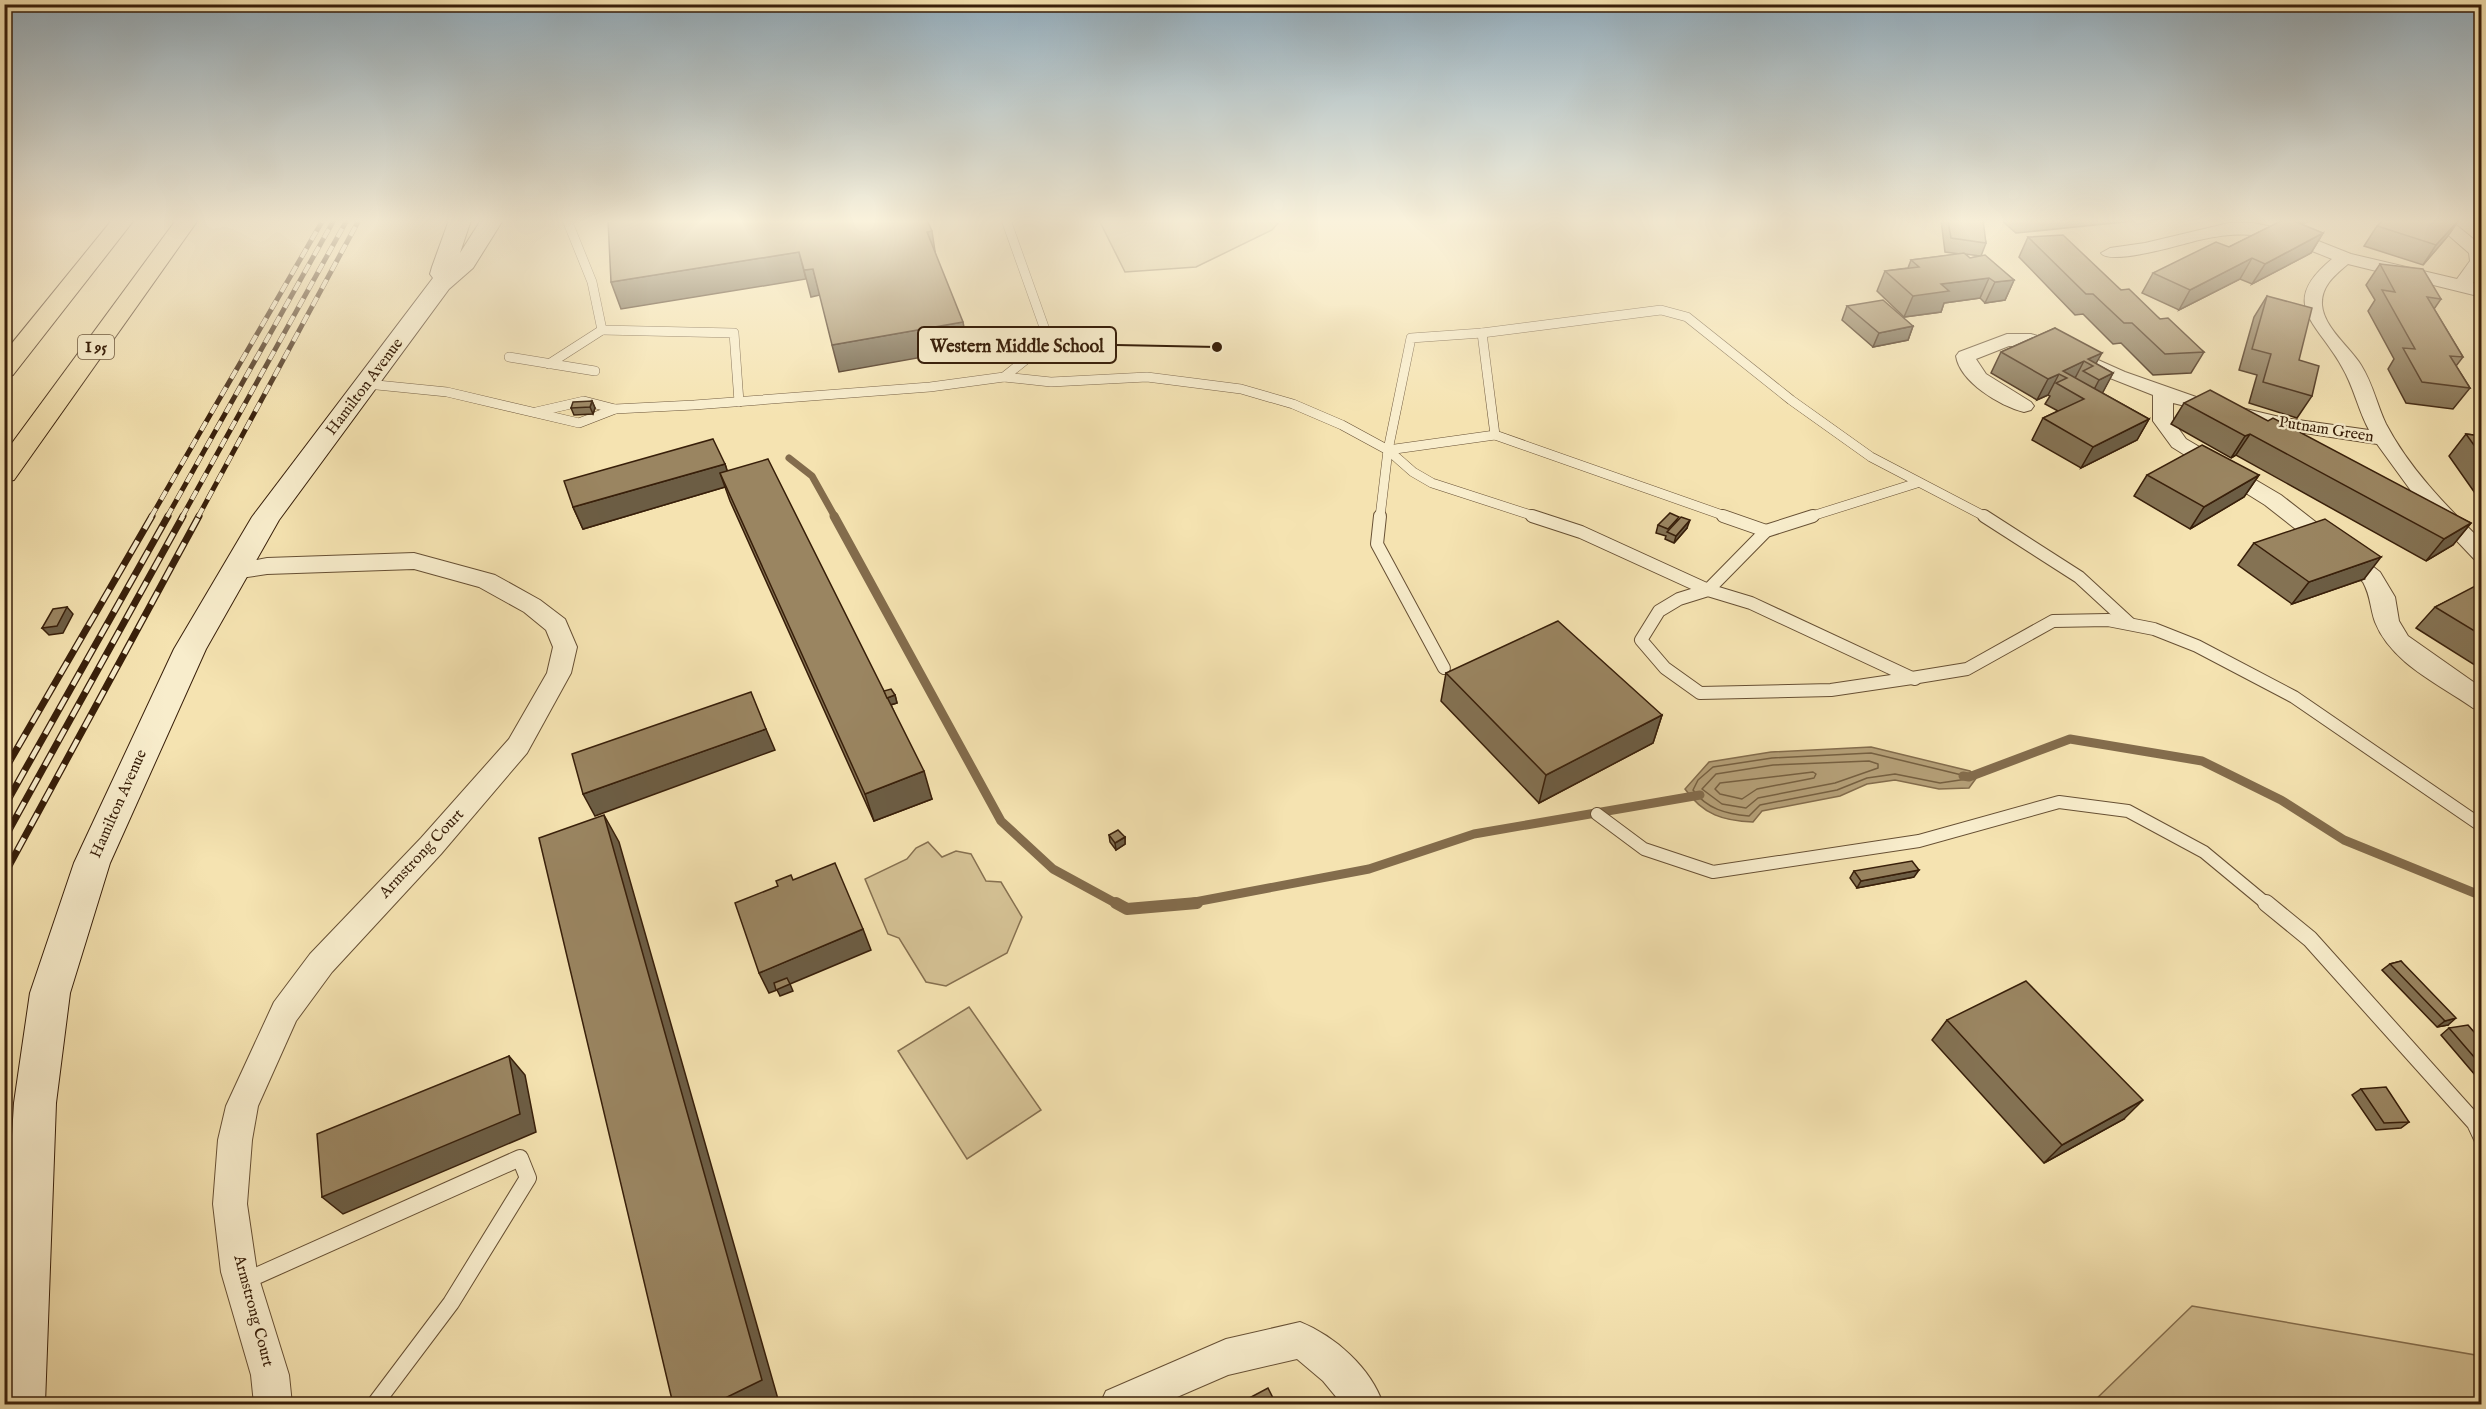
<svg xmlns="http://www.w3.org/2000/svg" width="2486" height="1409" font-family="'IM FELL English',serif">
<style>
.green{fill:#d5c295;stroke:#867050;stroke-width:1.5}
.water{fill:#b5a078;stroke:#836c4c;stroke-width:1.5}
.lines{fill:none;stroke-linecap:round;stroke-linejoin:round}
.shore{stroke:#766041;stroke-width:1.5}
.stream-far2{stroke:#836c4c;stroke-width:7}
.stream-far1{stroke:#836c4c;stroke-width:9}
.stream{stroke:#836c4c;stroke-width:12}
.service-far2-casing{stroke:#675034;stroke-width:10}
.service-far1-casing{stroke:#675034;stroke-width:14}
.service-casing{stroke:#675034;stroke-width:18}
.minor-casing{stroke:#675034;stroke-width:2}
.secondary-casing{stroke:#381f0a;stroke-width:2}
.motorway-casing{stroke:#381f0a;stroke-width:2}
.service-far2{stroke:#f8edcc;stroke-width:9}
.service-far1{stroke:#f8edcc;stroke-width:12}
.service{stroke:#f8edcc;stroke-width:16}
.minor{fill:#f8edcc;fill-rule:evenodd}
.secondary{fill:#f8edcc;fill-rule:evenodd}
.motorway{fill:#f5e3b1;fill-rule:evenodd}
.rail-far1-casing{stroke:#381f0a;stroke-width:5}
.rail-casing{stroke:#381f0a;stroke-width:7}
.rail-far1{stroke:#f8edcc;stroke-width:4;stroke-dasharray:10;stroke-linecap:butt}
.rail{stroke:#f8edcc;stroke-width:4.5;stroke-dasharray:14;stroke-linecap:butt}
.wall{fill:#847253;stroke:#381f0a;stroke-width:1.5;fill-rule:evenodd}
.shaded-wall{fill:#6c5d44;stroke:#381f0a;stroke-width:1.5}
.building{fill:#9a8561;stroke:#381f0a;stroke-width:1.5}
.labels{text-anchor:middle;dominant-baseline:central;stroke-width:4.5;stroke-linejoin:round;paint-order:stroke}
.shield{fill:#f8edcc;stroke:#725d44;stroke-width:1.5}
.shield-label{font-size:15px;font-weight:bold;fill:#381f0a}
.street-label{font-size:16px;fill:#381f0a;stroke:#f8edcc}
.leader{fill:none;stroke:#381f0a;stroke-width:2}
.callout-dot{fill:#381f0a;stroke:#f8edcc;stroke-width:2}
.callout{fill:#f8edcc;stroke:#381f0a;stroke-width:2}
.callout-label{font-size:18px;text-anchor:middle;font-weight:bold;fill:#381f0a}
</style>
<rect width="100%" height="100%" fill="#f5e3b1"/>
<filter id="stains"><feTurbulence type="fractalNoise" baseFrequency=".00333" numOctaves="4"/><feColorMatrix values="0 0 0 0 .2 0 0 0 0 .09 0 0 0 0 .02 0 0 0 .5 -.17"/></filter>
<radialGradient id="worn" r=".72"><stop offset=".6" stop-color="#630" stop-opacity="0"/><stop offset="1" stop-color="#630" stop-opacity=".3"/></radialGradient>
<!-- green -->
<g class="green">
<path d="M1099,220H1281L1272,230L1196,267L1125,272Z"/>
<path d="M928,842L942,857L956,851L971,854L986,881L1001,882L1022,917L1007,953L946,986L926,982L899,938L888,934L865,879L907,859L916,848Z"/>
<path d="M969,1007L1041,1110L967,1159L898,1051Z"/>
<path d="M2192,1306L2481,1356V1404H2091Z"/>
</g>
<!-- water -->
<path class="water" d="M1871,747L1970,771L1977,777L1969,788L1939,789L1895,780L1867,784L1840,796L1762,811L1753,822C1724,821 1703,815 1685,789L1709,762L1771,752Z"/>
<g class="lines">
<!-- shore -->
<g class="shore">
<path d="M1871,753L1966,776L1967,779L1940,783L1895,774L1867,778L1837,790L1760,805L1749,816C1726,814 1707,809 1693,790L1698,780L1713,767L1772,758Z"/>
<path d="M1869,761L1878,764V768L1835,783L1758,798L1746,808L1722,804L1702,789L1716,774L1773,765Z"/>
<path d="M1813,772L1816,774L1814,778L1757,789L1742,799L1720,794L1715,789L1720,783Z"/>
</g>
<!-- stream-far2 -->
<path class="stream-far2" d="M789,458L812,476L835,517"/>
<!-- stream-far1 -->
<g class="stream-far1">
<path d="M834,516L1001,821L1053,869L1119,905"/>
<path d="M1963,776L1969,777L2070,739L2202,761L2281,800L2344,840L2482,896"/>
<path d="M1179,905L1369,869L1474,834L1700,795"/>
</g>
<!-- stream -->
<path class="stream" d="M1116,903L1127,909L1197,903"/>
<!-- service-far2 casing -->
<g class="service-far2-casing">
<g id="service-far2">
<path d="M567,220L592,282L602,330L734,333L739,402"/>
<path d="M509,357L595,371"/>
<path d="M549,364L602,330"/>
<path d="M1004,377L1051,382L1147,377L1241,389L1293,404L1342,425L1388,450L1413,472L1432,483L1537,517"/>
<path d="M367,384L447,392L579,423L615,409"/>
<path d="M536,412L584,401L615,409L694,405L930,387L1004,377L1049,341L1006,220"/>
<path d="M1495,435L1728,517"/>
<path d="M1388,450L1495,435L1482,333L1661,310L1687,317L1791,400L1871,457L1986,517"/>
<path d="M1380,517L1388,450L1411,338L1482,333"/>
<path d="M1809,517L1917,483"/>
</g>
</g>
<!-- service-far1 casing -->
<g class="service-far1-casing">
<g id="service-far1">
<path d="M1380,516L1377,544L1444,668"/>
<path d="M1532,516L1581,532L1708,590L1766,531L1813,516"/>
<path d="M1723,516L1766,531"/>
<path d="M1984,516L2079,577L2129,623"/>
<path d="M1708,590L1751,603L1912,678L1831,690L1700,693L1665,668L1641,640L1659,611L1679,599Z"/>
<path d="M1912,678L1915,679"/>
<path d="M1912,678L1967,669L2053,621L2108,620L2154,629L2197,646L2294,697L2482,826"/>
<path d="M1597,814L1644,849L1713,872L1919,841L2059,802L2128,811L2204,852L2268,905"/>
</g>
</g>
<!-- service casing -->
<g class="service-casing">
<g id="service">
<path d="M2266,903L2310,939L2475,1123L2482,1138"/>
<path d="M243,1282L520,1158L528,1178L451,1303L375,1404"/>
</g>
</g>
<!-- minor casing -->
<g class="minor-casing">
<g id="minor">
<path d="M2431,220H2450L2482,246V270L2473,283L2482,286V297L2348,264C2335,275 2321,286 2322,305C2324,328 2350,347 2361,365C2373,384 2377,405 2386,424C2409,468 2446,506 2482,541V561L2474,559L2417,499L2377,444L2284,430L2173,403V421L2186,439L2281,495L2380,572L2395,597L2399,621L2408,636L2482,688V710L2473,708C2439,684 2391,663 2375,622C2370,608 2371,597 2363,582L2265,505L2172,447L2153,421V395L2029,346H2009L1976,359L1986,374L2031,402L2034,406L2031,410L2024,412C2000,406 1960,382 1956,356L1959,352L2007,334H2031L2060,343L2125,372L2199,398L2284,418L2369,430C2358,410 2354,387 2342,367C2318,323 2277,304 2332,259C2280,238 2256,227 2199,240C2183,244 2110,266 2101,253L2110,248L2145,243L2229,223H2253L2293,231L2351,254L2457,279L2470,261L2469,253Z"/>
<path d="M414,553L495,575L540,600L565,619L577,647L571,673L527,753L441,854L332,972L296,1021L258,1106L252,1140L247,1204L257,1272L289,1375L292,1404H254L251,1375L221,1272L213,1204L218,1140L226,1106L274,1002L310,954L421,838L509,739L547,673L553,647L546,630L524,612L479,587L414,569L267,574L234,579L226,576L222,571L226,566L267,558Z"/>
<path d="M1300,1322C1335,1336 1371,1368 1383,1404H1342L1323,1381L1297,1359L1228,1375L1161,1404H1100L1106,1391L1226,1339Z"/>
</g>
</g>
<!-- secondary casing -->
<g class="secondary-casing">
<path id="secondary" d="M449,220H471L460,253L481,220H503L473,268L449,289L279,520L206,649L110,863L70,993L56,1103L45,1404H4V1267L14,1103L30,993L74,863L174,649L252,517L433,278L430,274L432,267Z"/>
</g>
<!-- motorway casing -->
<g class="motorway-casing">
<g id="motorway">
<path d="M112,220H134L13,375L4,378V353Z"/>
<path d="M176,220H198L14,480L4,482V454Z"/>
</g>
</g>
<!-- service-far2 -->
<use href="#service-far2" class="service-far2"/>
<!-- service-far1 -->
<use href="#service-far1" class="service-far1"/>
<!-- service -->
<use href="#service" class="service"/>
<!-- minor -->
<use href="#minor" class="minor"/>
<!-- secondary -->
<use href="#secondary" class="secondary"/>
<!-- motorway -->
<use href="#motorway" class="motorway"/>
<!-- rail-far1 casing -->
<g class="rail-far1-casing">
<g id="rail-far1">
<path d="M151,517L323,220"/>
<path d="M167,517L334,220"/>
<path d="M182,517L347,220"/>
<path d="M198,517L359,220"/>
</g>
</g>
<!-- rail casing -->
<g class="rail-casing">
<g id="rail">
<path d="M4,771L152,516"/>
<path d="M4,807L168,516"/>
<path d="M4,839L183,516"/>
<path d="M4,875L199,516"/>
</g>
</g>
<!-- rail-far1 -->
<use href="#rail-far1" class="rail-far1"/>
<!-- rail -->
<use href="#rail" class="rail"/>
</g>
<!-- wall -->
<g class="wall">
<path d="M1941,220H1980L1986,243L1981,256L2014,280L2005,300L1985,303L1980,298L1944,303L1941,312L1904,317L1877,291L1885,271L1908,268L1911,260L1960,254L1945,252ZM1965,254L1980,256L1970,258Z"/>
<path d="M2001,220H2144L2016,233Z"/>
<path d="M2283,220H2313L2301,224L2323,233L2311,253L2252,284L2240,279L2179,310L2142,293L2153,273L2229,247Z"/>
<path d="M2459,220L2447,237L2423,265L2364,246L2377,226Z"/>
<path d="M2028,237L2121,290L2204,352L2191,373L2153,375L2121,343L2113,344L2083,314L2075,315L2019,257Z"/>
<path d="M2380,264L2441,299L2434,309L2463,357L2456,366L2470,388L2453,409L2406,403L2388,369L2394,359L2368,311L2375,300L2366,285Z"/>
<path d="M2267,296L2299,360L2312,396L2297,418L2249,403L2257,375L2239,370L2254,317Z"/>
<path d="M1847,306L1913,326L1908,340L1873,347L1842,320Z"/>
<path d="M2055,328L2096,364L2113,373L2102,393L2149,419L2137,440L2081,468L2032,440L2043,418L2058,411L2045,404L2050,396L2048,395L2037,400L1991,373L2001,352Z"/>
<path d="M592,401L595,408L593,414L574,415L571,408Z"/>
<path d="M2184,403L2268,421L2471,523L2453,545L2426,561L2236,455L2231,458L2171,424Z"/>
<path d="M2466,434L2481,436V496H2477L2449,456Z"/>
<path d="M725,464L727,471L884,691L895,695L897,703L891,705L932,799L874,821L730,501L725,487L583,529L573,507Z"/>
<path d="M2147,475H2259L2244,497L2190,529L2134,496Z"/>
<path d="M1678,520L1687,528L1674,543L1665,539L1666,536L1656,533L1658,525Z"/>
<path d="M2254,543L2364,579L2292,604L2238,565Z"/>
<path d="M2481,585V669L2416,628L2435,607Z"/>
<path d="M1446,673L1662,715L1653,743L1539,803L1441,701Z"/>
<path d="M1109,835L1125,837V844L1116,850L1110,842Z"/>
<path d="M1854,871L1914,877L1857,888L1850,878Z"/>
<path d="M2401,961L2448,1025L2437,1027L2382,970L2390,964Z"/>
<path d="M1947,1020L2124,1119L2044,1163L1932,1040Z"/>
<path d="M2449,1028L2481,1040V1082L2441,1035Z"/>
<path d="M2361,1089L2409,1122L2401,1128L2376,1130L2352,1095Z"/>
</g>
<!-- shaded-wall -->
<g class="shaded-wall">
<path d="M2302,220H2313L2298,225Z"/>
<path d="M2459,220L2447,237L2423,265L2436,245Z"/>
<path d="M932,231L936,258L927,232Z"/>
<path d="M2323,233L2311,253L2252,284L2265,264Z"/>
<path d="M799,252L806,279L621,309L611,282Z"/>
<path d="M2252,258L2240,279L2179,310L2190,290Z"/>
<path d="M813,269L820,295L811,297L804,270Z"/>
<path d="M1989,278L1980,298L1944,303L1941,312L1904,317L1913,296L1941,284Z"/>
<path d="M2014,280L2005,300L1985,303L1995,282Z"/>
<path d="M963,322L968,349L839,372L832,345Z"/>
<path d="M1913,326L1908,340L1873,347L1879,333Z"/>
<path d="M2102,353L2090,374L2093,366L2088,359Z"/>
<path d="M2084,361L2073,382L2067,378L2063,371Z"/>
<path d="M2113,373L2102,394L2088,401L2099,380Z"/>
<path d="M2059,374L2048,395L2037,400L2048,379Z"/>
<path d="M592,401L595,408L593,414L590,407Z"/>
<path d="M2149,419L2137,440L2081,468L2093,447Z"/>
<path d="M2250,434L2236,455L2231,458L2245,436Z"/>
<path d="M725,464L732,485L720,473L725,487L583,529L573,507Z"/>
<path d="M2259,475L2244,497L2190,529L2204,507Z"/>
<path d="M1690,520L1687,528L1674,543L1676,536Z"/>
<path d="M2471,523L2453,545L2426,561L2444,539Z"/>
<path d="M2381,557L2364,579L2292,604L2309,582Z"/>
<path d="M67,607L73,614L63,633L49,635L42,628Z"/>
<path d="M895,695L897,703L886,706L884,699Z"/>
<path d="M1662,715L1653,743L1539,803L1546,775Z"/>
<path d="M766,729L775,750L595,816L583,794Z"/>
<path d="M924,771L932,799L874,821L865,794Z"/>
<path d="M604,815L619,842L778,1399L767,1404H713Z"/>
<path d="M1125,837V844L1116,850L1115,843Z"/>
<path d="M1919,870L1914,877L1857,888L1861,881Z"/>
<path d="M863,929L871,950L790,984L793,991L780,996L777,990L769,993L759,973Z"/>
<path d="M2456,1018L2448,1025L2437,1027L2445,1021Z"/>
<path d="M509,1056L525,1075L536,1132L343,1214L322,1197Z"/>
<path d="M2143,1100L2124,1119L2044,1163L2062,1145Z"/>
</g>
<!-- building -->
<g class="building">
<path d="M608,220H927L932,231L927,232L963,322L832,345L813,269L804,270L799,252L611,282Z"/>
<path d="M1948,220H1983L1986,243L1951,238Z"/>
<path d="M2283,220H2291L2323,233L2265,264L2252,258L2190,290L2153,273L2216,242L2229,247Z"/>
<path d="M2383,220H2459L2436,245L2377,226Z"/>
<path d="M2063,235L2121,290L2129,289L2160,319L2168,318L2204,352L2165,354L2132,323H2124L2093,294H2086L2028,237Z"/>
<path d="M1964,253L1970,258L1985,255L2014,280L1995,282L1989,278L1941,284L1949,291L1913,296L1885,271L1919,267L1911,260Z"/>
<path d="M2380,264L2423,269L2441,299L2427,297L2463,357L2450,356L2470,388L2422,382L2403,348L2415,349L2382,290L2395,292Z"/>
<path d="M2267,296L2312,308L2299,360L2319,366L2312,396L2263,382L2271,354L2252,349Z"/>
<path d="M1883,300L1913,326L1879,333L1847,306Z"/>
<path d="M2055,328L2102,353L2088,359L2113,373L2099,380L2083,371L2093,366L2084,361L2063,371L2149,419L2093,447L2043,418L2084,399L2056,383L2067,378L2059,374L2048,379L2001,352Z"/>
<path d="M2210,390L2268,421L2273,418L2471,523L2444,539L2250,434L2245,436L2184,403Z"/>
<path d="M592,401L590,407L571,408L573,402Z"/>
<path d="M2466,434L2481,436V455Z"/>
<path d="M713,439L725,464L573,507L564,481Z"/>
<path d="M2202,445L2259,475L2204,507L2147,475Z"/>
<path d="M768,459L924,771L865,794L720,473Z"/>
<path d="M1670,513L1679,517L1668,529L1658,525Z"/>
<path d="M1681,517L1690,520L1676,536L1667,532Z"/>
<path d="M2325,519L2381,557L2309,582L2254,543Z"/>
<path d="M2479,584L2481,585V635L2435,607Z"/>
<path d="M67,607L57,626L42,628L53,609Z"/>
<path d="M1558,621L1662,715L1546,775L1446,673Z"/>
<path d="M891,689L895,695L887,698L884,691Z"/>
<path d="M751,692L766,729L583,794L572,754Z"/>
<path d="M604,815L762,1380L713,1404H673L539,838Z"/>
<path d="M1118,830L1125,837L1115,843L1109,835Z"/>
<path d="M1912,861L1919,870L1861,881L1854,871Z"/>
<path d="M835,863L863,929L759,973L735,903L778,886L776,881L791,875L793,880Z"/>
<path d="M2401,961L2456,1018L2445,1021L2390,964Z"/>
<path d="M787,978L790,984L776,990L774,983Z"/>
<path d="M2026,981L2143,1100L2062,1145L1947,1020Z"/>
<path d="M2468,1025L2481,1040V1065L2449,1028Z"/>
<path d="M509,1056L520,1114L322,1197L317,1134Z"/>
<path d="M2386,1087L2409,1122L2384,1123L2361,1089Z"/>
<path d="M1268,1388L1276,1404H1238Z"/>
</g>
<!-- sky -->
<linearGradient id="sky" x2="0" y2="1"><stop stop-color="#93acbb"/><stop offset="0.53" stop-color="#faf2dc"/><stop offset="1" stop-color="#faf2dc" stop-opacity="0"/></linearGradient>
<rect width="2486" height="417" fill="url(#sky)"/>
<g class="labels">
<!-- shield labels -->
<rect class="shield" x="78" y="335" width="36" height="24" rx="4.5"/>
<g class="shield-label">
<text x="96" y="347">I 95</text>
</g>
<!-- street labels -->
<g class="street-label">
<text transform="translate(365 387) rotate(-53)">Hamilton Avenue</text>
<text transform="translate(2326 430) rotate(9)">Putnam Green</text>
<text transform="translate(119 804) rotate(-66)">Hamilton Avenue</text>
<text transform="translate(422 854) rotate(-47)">Armstrong Court</text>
<text transform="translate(253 1311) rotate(75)">Armstrong Court</text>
</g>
</g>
<!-- callouts -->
<path class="leader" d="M1217 347L1116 345"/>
<circle class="callout-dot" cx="1217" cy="347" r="6"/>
<rect class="callout" x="918" y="327" width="198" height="36" rx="6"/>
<g class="callout-label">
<text x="1017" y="352">Western Middle School</text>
</g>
<!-- margin -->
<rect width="2486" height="1409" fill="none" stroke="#f5e3b1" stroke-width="24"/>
<rect x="6" y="6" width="2474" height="1397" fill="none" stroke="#381f0a" stroke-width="3"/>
<rect x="12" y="12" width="2462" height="1385" fill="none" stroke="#381f0a" stroke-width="1.5"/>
<rect width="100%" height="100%" filter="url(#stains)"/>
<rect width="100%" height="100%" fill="url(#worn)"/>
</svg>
